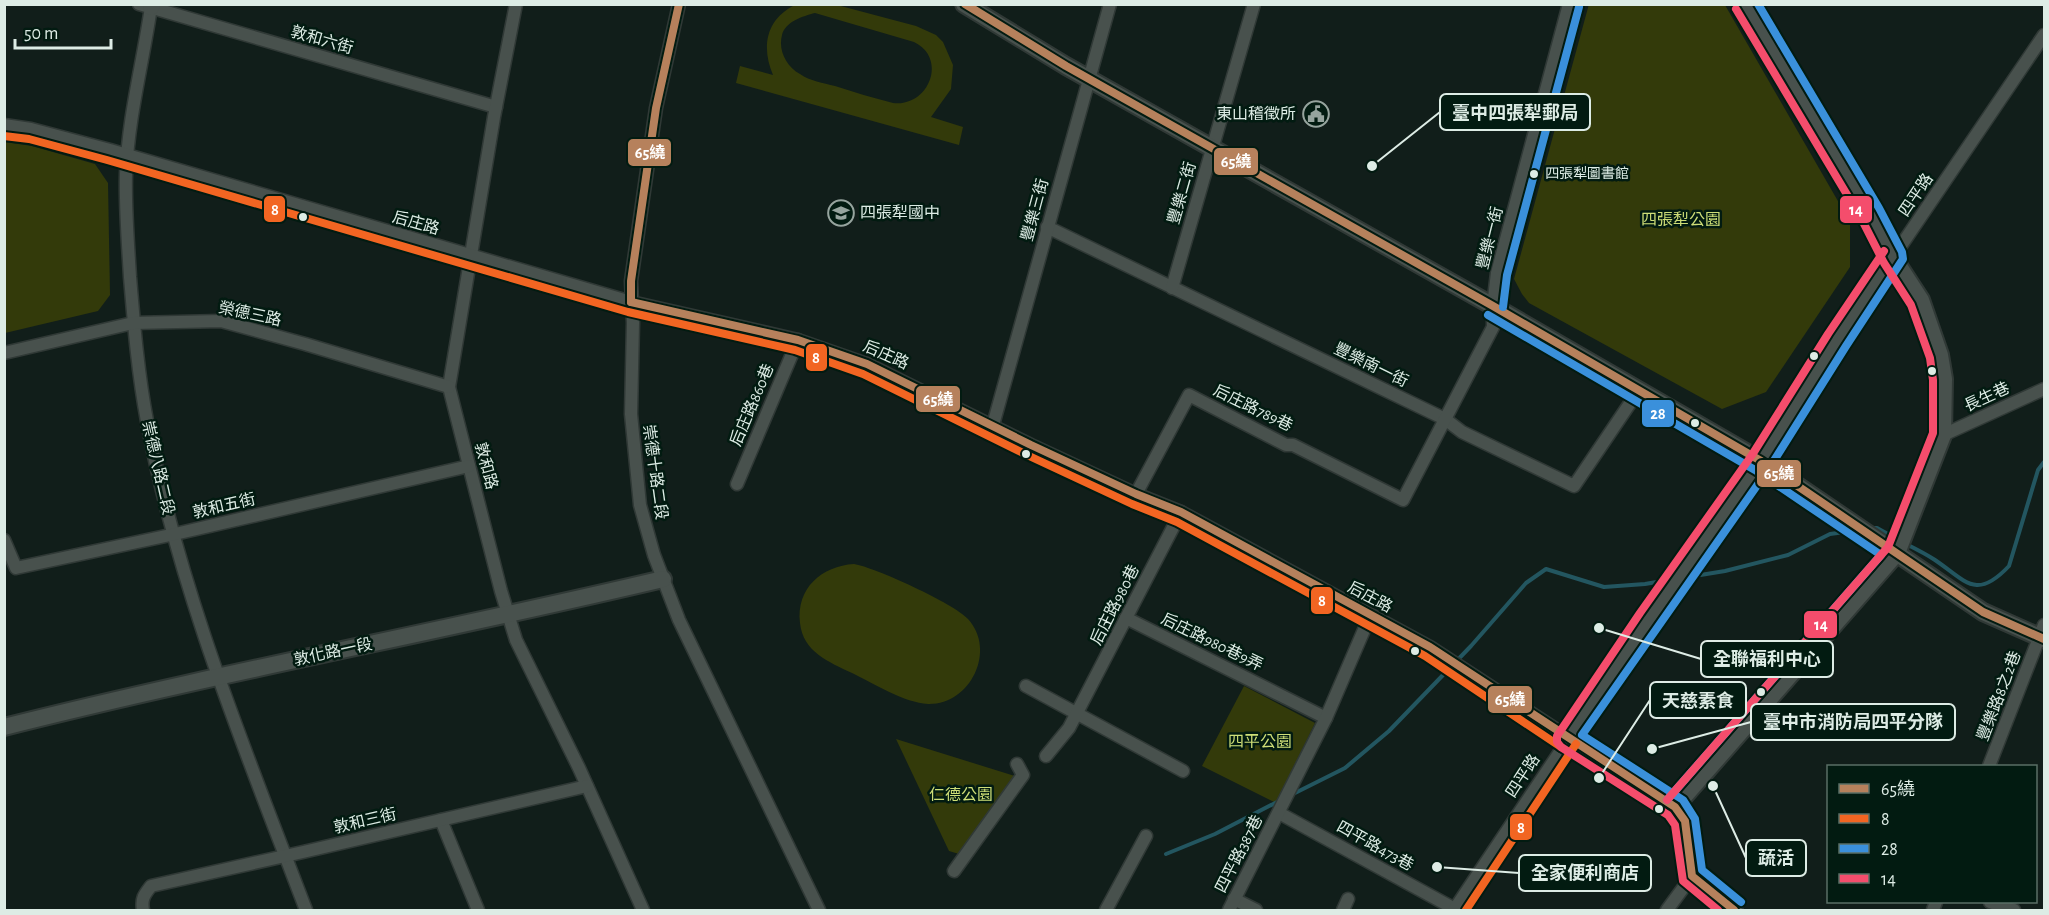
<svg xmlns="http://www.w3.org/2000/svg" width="2049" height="915" font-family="'Alegreya Sans','Noto Sans TC',sans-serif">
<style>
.green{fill:#333a0a;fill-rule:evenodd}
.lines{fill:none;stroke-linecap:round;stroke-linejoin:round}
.stream{stroke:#235660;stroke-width:4}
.street-casing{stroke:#303936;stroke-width:15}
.secondary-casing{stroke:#303936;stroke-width:20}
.street{stroke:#48514d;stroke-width:12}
.secondary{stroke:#48514d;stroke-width:16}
.bus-1-casing{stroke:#021b11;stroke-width:12}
.bus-2-casing{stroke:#021b11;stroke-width:12}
.bus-3-casing{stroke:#021b11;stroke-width:12}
.bus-4-casing{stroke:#021b11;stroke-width:12}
.bus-1{stroke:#b6815c;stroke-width:8}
.bus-2{stroke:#f26522;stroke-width:8}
.bus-3{stroke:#3a90db;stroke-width:8}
.bus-4{stroke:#f44d6c;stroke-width:8}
.bus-dot{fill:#ddece5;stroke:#021b11;stroke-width:2}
.labels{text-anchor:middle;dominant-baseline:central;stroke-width:5;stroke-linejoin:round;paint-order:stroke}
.bus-label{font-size:14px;fill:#ddece5;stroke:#021b11;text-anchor:start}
.street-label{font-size:16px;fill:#ddece5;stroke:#021b11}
.poi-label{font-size:16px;fill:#ddece5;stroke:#021b11;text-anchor:end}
.park-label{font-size:16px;fill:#cede77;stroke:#021b11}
.leader{fill:none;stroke:#ddece5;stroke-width:2}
.callout-dot{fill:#ddece5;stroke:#021b11;stroke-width:2}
.callout{fill:#021b11;stroke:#ddece5;stroke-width:2}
.callout-label{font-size:18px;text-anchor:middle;font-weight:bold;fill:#ddece5}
.line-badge{stroke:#021b11;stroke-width:2}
.badge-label{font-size:16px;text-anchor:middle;font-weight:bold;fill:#fff}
</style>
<rect width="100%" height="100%" fill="#111e1a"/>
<!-- green -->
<g class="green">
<path d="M1589,4L1725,5L1850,222V267L1766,392L1722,409L1529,303L1522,294L1514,279Z"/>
<path d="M795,5H837L916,26L936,35L943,42L953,65L951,89L931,117L963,127L959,145L736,83L740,66L773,75C761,47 766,19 795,5ZM815,13L914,42C948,58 929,107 893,103C873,98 854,92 835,86C823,83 810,81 800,74C786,66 778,50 782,35C785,22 803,16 815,13Z"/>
<path d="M5,142L32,146L95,164L108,183L110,295L98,311L5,333Z"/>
<path d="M854,564C874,567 955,604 968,619C997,651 970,705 928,704C905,703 873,683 852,673C829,662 803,652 800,623C796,588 822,566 854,564Z"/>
<path d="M1244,686L1315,723L1276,803L1202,766Z"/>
<path d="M896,739L1018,777L959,854L949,851Z"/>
</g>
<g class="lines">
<!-- stream -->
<g class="stream">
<path d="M1871,528H1877L1897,539"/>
<path d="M1906,544C1916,549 1926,554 1935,560C1966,581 1976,601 2009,566L2038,470L2044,462"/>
<path d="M1682,578L1725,571L1788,555L1830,534L1852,531"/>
<path d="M1291,795L1345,768L1389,731L1471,646L1526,583L1546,569L1604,587L1645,584L1674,579"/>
<path d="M1166,854L1215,834L1279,801"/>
</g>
<!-- street casing -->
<g class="street-casing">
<g id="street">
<path d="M139,4L496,107"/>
<path d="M516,4L494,117L449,387L501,591L516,640L579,768L643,910"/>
<path d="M679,4L656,108L631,281L633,323L631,414L640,505L654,555L679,620L819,910"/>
<path d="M151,7C143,62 128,118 126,174C125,208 128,243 130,277C134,325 138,374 147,421C178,588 246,752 306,910"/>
<path d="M4,125L31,129L110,150L631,302L798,340L867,364L1031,445L1136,494L1181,512L1430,647L1675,807"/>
<path d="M1047,227L1445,419L1462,432L1574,486L1639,390"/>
<path d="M1172,288L1254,4"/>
<path d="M4,353L133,323L221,321L305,344L449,387"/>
<path d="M993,425L1110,4"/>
<path d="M1943,435L2044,389"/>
<path d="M737,484L798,340"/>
<path d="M1136,494L1189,395L1286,445H1293L1403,500L1493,327V306L1497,273L1569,4"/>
<path d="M4,540L16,568L175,534L469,466"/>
<path d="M1126,618L1282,696"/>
<path d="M1026,686L1183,771"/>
<path d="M1284,697L1326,718"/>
<path d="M1046,756L1069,728L1181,512"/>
<path d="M1989,766L2044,625"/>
<path d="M1279,813L1455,909"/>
<path d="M441,820L478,910"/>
<path d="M954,871L1023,775L1017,764"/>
<path d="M1234,899L1256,910"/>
<path d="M1990,902L2014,910"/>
<path d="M143,910C141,899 144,895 151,886L303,852L587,786"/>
<path d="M1106,910L1146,836"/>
<path d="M1229,910L1326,718L1370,616"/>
<path d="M1343,910L1348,899"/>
<path d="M1454,910L1649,619L1761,461L1837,340L2044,35"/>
<path d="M1667,910L1692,876"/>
<path d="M1933,910L1936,902"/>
</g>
</g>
<!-- secondary casing -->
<g class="secondary-casing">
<g id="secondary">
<path d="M964,4L1066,66L1493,306L1761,461L1983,612L2044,639"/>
<path d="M151,7L152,4"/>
<path d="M4,727C222,672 444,631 663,579"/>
<path d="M1734,910L1692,876L1685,821L1675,807L1897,553L1943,435L1944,379L1940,355L1921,300L1893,257L1870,213L1745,4"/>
</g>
</g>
<!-- street -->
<use href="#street" class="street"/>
<!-- secondary -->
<use href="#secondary" class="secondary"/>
<!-- bus-1 casing -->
<g class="bus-1-casing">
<g id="bus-1">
<path d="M965,4L1066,66L1493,306L1761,461L1983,612L2044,639"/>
<path d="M631,302L798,340L867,364L1031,445L1136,494L1181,512L1430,647L1675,807L1685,821L1692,876L1734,910"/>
<path d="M631,302V281L656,108L679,4"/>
</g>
</g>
<!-- bus-2 casing -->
<g class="bus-2-casing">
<g id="bus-2">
<path d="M4,136L29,139L107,160L628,312L795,350L863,374L1027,455L1132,504L1177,522L1425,656L1561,747"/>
<path d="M1466,910L1576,744"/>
</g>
</g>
<!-- bus-3 casing -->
<g class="bus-3-casing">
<g id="bus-3">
<path d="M1503,307L1507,275L1579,7"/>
<path d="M1488,315L1755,470L1881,555L1667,800"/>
<path d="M1741,902L1702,870L1695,819L1683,800L1582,735L1770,467L1846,346L1903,259L1902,252L1879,208L1758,4"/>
</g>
</g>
<!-- bus-4 casing -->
<g class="bus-4-casing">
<g id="bus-4">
<path d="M1667,800L1888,547L1933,433V380L1930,358L1911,305L1884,263L1861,218L1736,9"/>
<path d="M1718,910L1683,881L1675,825L1668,815L1561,747L1557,742V736L1640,613L1752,455L1828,334L1884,251"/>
</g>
</g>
<!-- bus-1 -->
<use href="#bus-1" class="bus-1"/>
<!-- bus-2 -->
<use href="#bus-2" class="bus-2"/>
<!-- bus-3 -->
<use href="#bus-3" class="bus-3"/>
<!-- bus-4 -->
<use href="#bus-4" class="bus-4"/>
</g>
<!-- icons -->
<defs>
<g id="civic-ring" transform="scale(1.35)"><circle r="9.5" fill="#021b11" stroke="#96a49e" stroke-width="1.5"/><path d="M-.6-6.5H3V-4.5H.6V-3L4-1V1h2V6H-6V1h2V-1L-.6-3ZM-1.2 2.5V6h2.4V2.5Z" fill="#96a49e"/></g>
<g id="school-ring" transform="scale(1.35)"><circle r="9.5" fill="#021b11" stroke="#96a49e" stroke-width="1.5"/><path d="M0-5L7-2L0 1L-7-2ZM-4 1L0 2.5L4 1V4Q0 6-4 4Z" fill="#96a49e"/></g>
</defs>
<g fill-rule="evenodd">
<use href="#civic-ring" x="1316" y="114"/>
<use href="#school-ring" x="841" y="213"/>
</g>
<!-- markers -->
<g class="bus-dot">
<circle cx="1534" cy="174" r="5"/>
<circle cx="303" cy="217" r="5"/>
<circle cx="1814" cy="356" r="5"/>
<circle cx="1932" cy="371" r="5"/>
<circle cx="1695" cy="423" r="5"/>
<circle cx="1026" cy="454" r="5"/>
<circle cx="1415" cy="651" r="5"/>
<circle cx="1761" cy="692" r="5"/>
<circle cx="1659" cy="809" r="5"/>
</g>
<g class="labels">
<!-- bus labels -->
<g class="bus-label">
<text x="1545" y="174">四張犁圖書館</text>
</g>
<!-- street labels -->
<g class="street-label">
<text transform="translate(322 40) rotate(16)">敦和六街</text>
<text transform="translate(1182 193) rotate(-74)">豐樂二街</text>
<text transform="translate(1916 195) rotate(-56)">四平路</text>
<text transform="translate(1035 210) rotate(-75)">豐樂三街</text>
<text transform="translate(416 223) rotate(16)">后庄路</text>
<text transform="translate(1490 238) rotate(-76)">豐樂一街</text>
<text transform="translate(250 314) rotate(12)">榮德三路</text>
<text transform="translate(886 355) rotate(24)">后庄路</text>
<text transform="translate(1371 365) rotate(26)">豐樂南一街</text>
<text transform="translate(1987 397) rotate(-25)">長生巷</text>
<text transform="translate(752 405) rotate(-67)">后庄路860巷</text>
<text transform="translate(1253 408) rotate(26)">后庄路789巷</text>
<text transform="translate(486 466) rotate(75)">敦和路</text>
<text transform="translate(158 468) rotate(77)">崇德八路二段</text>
<text transform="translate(655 472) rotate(82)">崇德十路二段</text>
<text transform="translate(224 506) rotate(-13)">敦和五街</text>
<text transform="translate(1370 597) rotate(28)">后庄路</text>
<text transform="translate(1115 605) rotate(-63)">后庄路980巷</text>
<text transform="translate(1212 642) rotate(26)">后庄路980巷9弄</text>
<text transform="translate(333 652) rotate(-12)">敦化路一段</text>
<text transform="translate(1999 696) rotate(-69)">豐樂路8之2巷</text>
<text transform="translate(1523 776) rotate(-57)">四平路</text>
<text transform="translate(365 821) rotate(-13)">敦和三街</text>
<text transform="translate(1375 846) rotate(29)">四平路473巷</text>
<text transform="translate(1239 854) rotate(-63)">四平路387巷</text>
</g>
<!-- poi labels -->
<g class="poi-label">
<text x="1296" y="114">東山稽徵所</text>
<text x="860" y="213" text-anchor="start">四張犁國中</text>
</g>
<!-- park labels -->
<g class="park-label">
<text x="1681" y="220">四張犁公園</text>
<text x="1260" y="742">四平公園</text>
<text x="961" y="795">仁德公園</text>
</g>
</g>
<!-- callouts -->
<path class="leader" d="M1372 166L1440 112M1599 628L1701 659M1599 778L1650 700M1652 749L1751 722M1713 786L1746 858M1437 867L1519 873"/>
<g class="callout-dot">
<circle cx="1372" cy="166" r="6"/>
<circle cx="1599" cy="628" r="6"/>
<circle cx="1599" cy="778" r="6"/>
<circle cx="1652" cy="749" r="6"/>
<circle cx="1713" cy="786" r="6"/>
<circle cx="1437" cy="867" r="6"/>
</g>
<g class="callout">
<rect x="1440" y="94" width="150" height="36" rx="6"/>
<rect x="1701" y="641" width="132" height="36" rx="6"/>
<rect x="1650" y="682" width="96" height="36" rx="6"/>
<rect x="1751" y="704" width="204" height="36" rx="6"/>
<rect x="1746" y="840" width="60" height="36" rx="6"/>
<rect x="1519" y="855" width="132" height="36" rx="6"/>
</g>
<g class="callout-label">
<text x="1515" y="119">臺中四張犁郵局</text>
<text x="1767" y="665">全聯福利中心</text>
<text x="1698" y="707">天慈素食</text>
<text x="1853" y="728">臺中市消防局四平分隊</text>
<text x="1776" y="864">蔬活</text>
<text x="1585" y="879">全家便利商店</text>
</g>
<g class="line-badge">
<rect x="627" y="138" width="45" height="29" rx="6" fill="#b6815c"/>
<rect x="1213" y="147" width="46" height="29" rx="6" fill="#b6815c"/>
<rect x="263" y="195" width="23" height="28" rx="6" fill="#f26522"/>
<rect x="1839" y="195" width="34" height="29" rx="6" fill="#f44d6c"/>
<rect x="805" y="343" width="23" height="29" rx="6" fill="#f26522"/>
<rect x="915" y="385" width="46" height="28" rx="6" fill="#b6815c"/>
<rect x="1641" y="399" width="34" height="29" rx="6" fill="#3a90db"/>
<rect x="1756" y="459" width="46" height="29" rx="6" fill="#b6815c"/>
<rect x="1310" y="586" width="24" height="29" rx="6" fill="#f26522"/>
<rect x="1803" y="610" width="35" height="29" rx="6" fill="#f44d6c"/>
<rect x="1487" y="685" width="46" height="29" rx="6" fill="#b6815c"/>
<rect x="1509" y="813" width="24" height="28" rx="6" fill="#f26522"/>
</g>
<g class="badge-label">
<text x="650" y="158">65繞</text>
<text x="1236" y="167">65繞</text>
<text x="275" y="215">8</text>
<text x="1856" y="215">14</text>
<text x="816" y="363">8</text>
<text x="938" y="405">65繞</text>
<text x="1658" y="419">28</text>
<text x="1779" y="479">65繞</text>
<text x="1322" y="606">8</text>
<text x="1821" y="630">14</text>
<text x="1510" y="705">65繞</text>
<text x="1521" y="833">8</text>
</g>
<!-- border -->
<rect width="2049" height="915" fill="none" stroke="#ddece5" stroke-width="12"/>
<!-- legend -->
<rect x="1827" y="765" width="210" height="138" fill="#021b11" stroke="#5a6f66" stroke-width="1.5"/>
<rect x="1839" y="784" width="30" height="9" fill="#b6815c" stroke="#5a6f66" stroke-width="1.5"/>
<text x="1881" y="795" font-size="18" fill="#ddece5">65繞</text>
<rect x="1839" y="814" width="30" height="9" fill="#f26522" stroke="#5a6f66" stroke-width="1.5"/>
<text x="1881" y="825" font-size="18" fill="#ddece5">8</text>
<rect x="1839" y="844" width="30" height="9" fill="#3a90db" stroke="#5a6f66" stroke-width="1.5"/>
<text x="1881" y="855" font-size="18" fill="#ddece5">28</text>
<rect x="1839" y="874" width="30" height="9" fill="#f44d6c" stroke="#5a6f66" stroke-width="1.5"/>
<text x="1881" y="885" font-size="18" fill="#ddece5">14</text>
<!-- scale -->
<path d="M15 39v9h96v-9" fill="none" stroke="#ddece5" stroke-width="3"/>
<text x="24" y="39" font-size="18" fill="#ddece5" stroke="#021b11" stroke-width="4.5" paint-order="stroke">50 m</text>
</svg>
